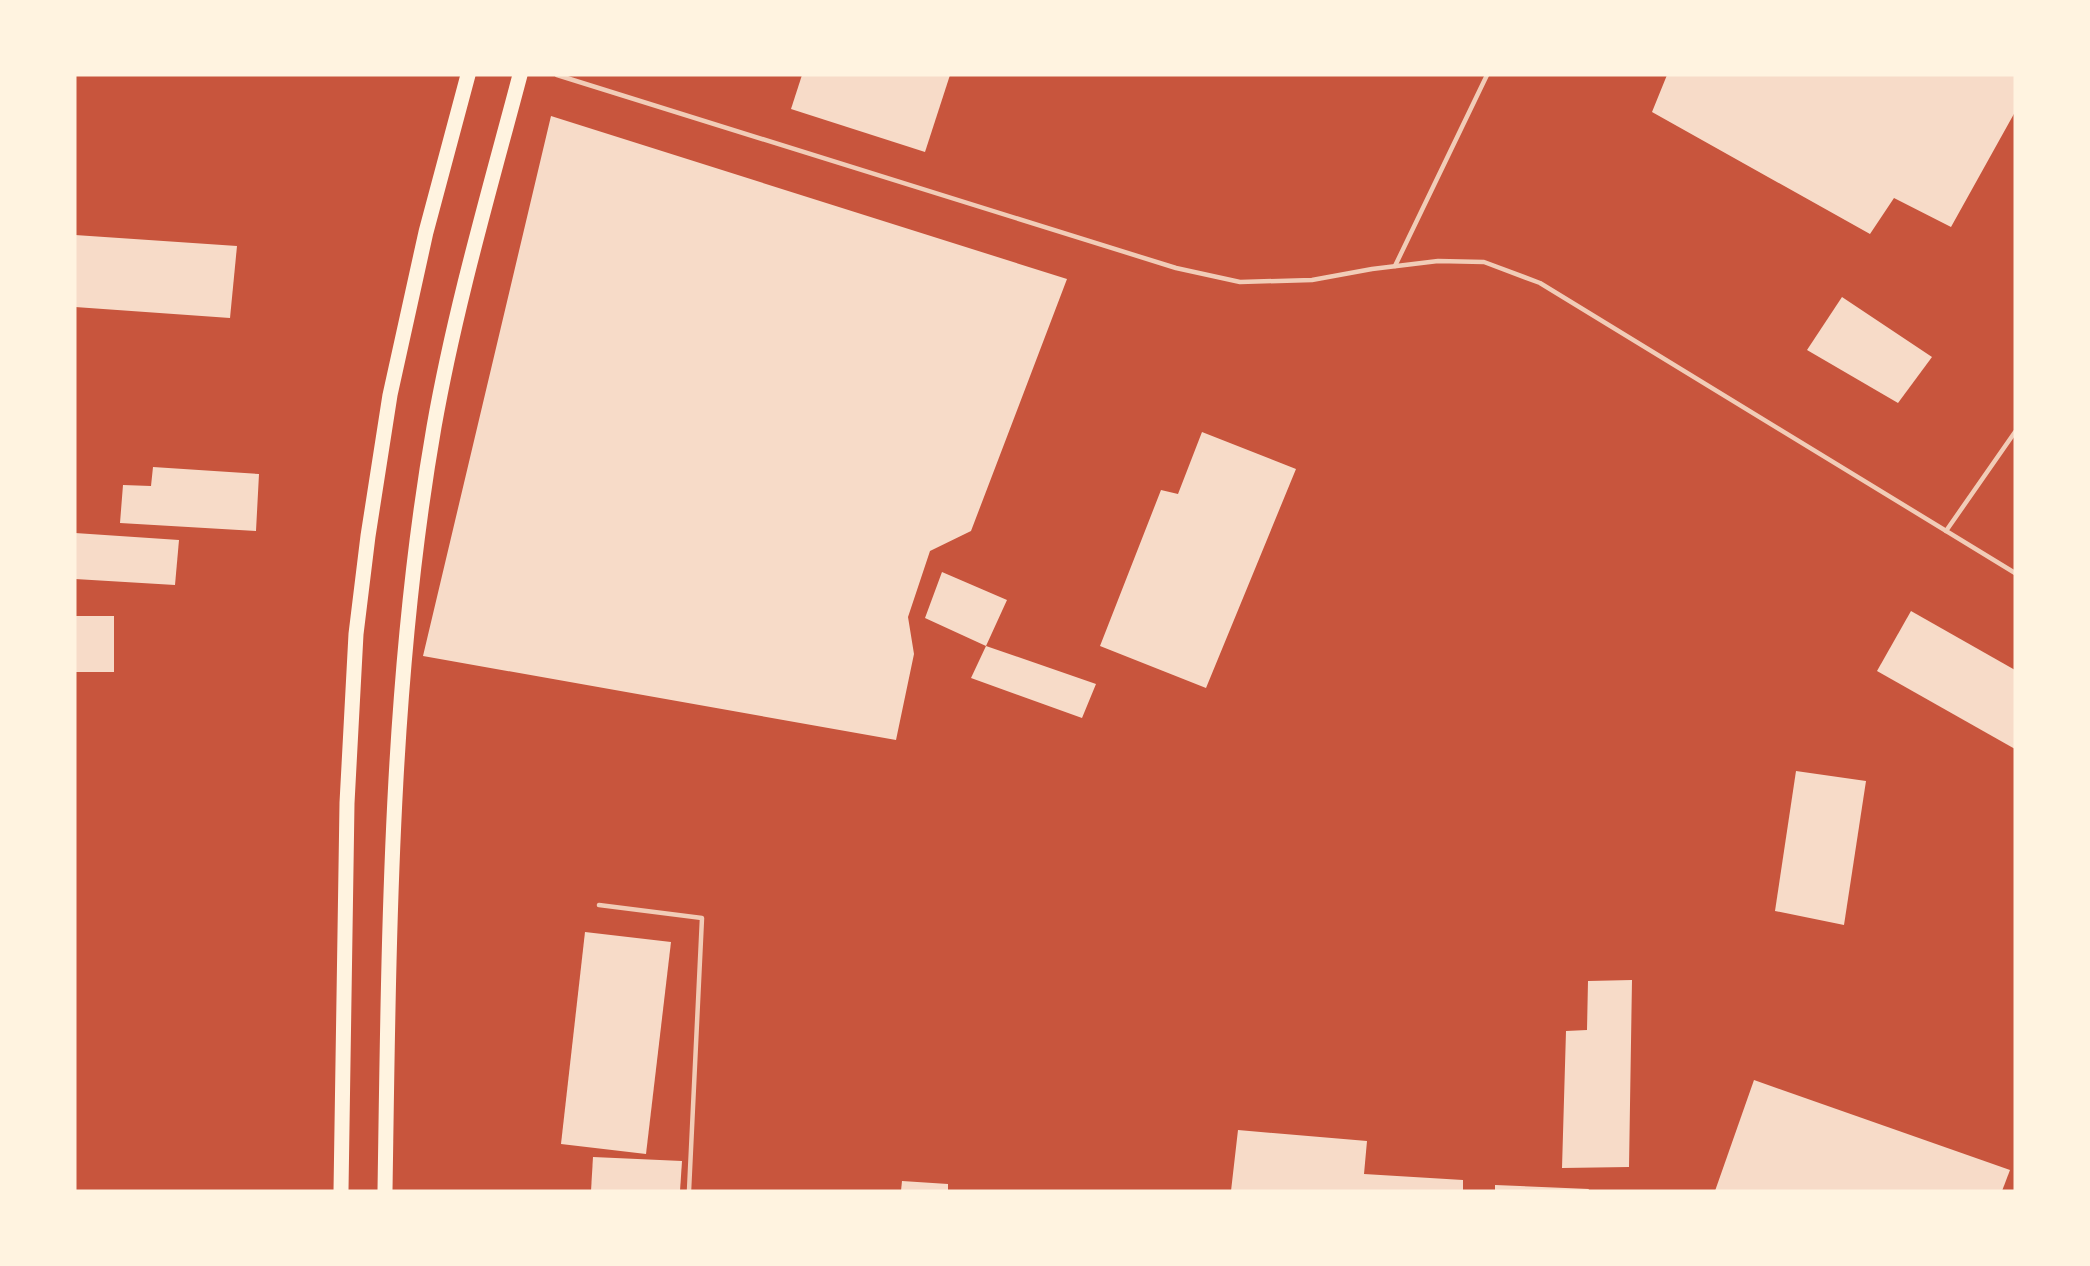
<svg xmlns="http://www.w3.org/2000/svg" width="2090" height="1266" font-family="Lato,sans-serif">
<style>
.building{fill:#f7dbc8}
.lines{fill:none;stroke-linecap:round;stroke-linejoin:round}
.service{stroke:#f1ccb7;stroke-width:4.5}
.primary{stroke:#fff3e0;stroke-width:15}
</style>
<rect width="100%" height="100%" fill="#c8553d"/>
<!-- building -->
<g class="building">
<path d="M802,75H950L925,152L791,109Z"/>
<path d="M1667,75H2015V112L1951,227L1894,198L1870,234L1652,112Z"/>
<path d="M551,116L1067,279L971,531L930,551L908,617L914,654L896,740L423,656Z"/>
<path d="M75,235L237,246L230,318L75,307Z"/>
<path d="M1842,297L1932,357L1898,403L1807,350Z"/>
<path d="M1202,432L1296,469L1206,688L1100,646L1161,490L1178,494Z"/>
<path d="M153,467L259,474L256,531L120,523L123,485L151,486Z"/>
<path d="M75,533L179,540L175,585L75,579Z"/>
<path d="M942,572L1007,600L986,646L1096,684L1082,718L971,678L986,646L925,618Z"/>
<path d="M1911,611L2015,670V749L1877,671Z"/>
<rect x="75" y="616" width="39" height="56"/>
<path d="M1796,771L1866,781L1844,925L1775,911Z"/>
<path d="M585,932L671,942L646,1154L561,1144Z"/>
<path d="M1632,980L1629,1167L1562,1168L1566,1031L1587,1030L1588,981Z"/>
<path d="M1754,1080L2010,1170L2002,1191H1715Z"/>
<path d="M1238,1130L1367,1141L1364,1174L1463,1180V1191H1231Z"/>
<path d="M593,1157L682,1161L680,1191H591Z"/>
<path d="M902,1181L948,1184V1191H901Z"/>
<path d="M1495,1185L1589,1189L1588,1191H1495Z"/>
</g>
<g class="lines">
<!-- service -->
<g class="service">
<path d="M557,75L1176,268L1240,282L1312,280L1372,269L1438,261L1484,262L1540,283L2015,573"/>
<path d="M1395,266L1487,75"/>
<path d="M1946,531L2015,432"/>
<path d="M599,905L702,918L689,1191"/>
</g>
<!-- primary -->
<g class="primary">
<path d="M341,1191L347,803L356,634L368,536L390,395L426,232L468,75"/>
<path d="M385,1191C389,936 390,679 434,427C455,308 489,192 520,75"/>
</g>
</g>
<!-- border -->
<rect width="2090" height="1266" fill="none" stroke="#fff3e0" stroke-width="153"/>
</svg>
